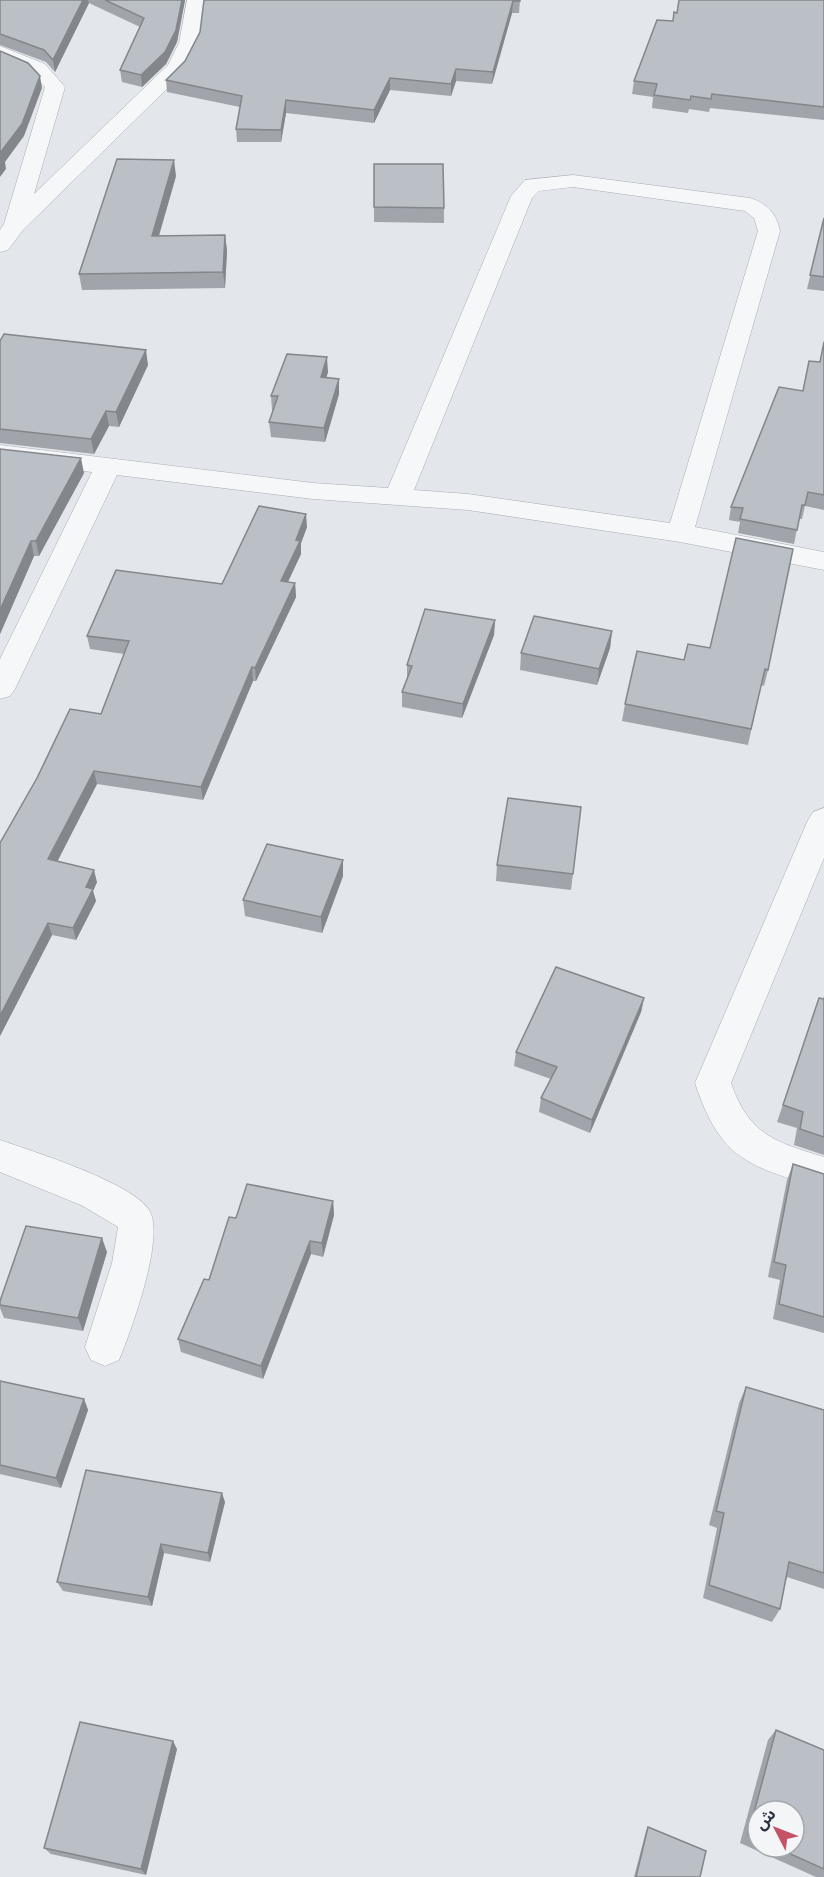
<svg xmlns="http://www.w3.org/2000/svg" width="824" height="1877" font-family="'Alegreya Sans','Noto Sans Arabic',sans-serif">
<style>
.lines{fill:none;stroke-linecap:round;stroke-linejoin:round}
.street-casing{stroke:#a8adb4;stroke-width:1}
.street{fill:#f6f7f9;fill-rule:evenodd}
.wall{fill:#a1a4aa;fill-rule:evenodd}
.shaded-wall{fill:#83868b}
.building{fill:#bbbfc6;stroke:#83868b;stroke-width:1.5}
</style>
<rect width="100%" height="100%" fill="#e3e6ea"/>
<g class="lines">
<!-- street casing -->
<g class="street-casing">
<g id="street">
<path d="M187,0H205L199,43L184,72L23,230L8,250L0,252V230L4,224L45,87L31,73L0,59V46L45,64L65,87L34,194L168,65L179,43Z"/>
<path d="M573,175L750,198C767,203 777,214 780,231L695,527L824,552V570L680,542L468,510L313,499L117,475L15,689L10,696L0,699V659L92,472L0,461V445L313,483L388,488L511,196L525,180ZM573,187L745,211L754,218L758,231L670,523L468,494L414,490L532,198L539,191Z"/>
<path d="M824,808V858L731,1083C749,1135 775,1142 824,1157V1189C750,1166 721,1162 695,1083L808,820L813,812Z"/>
<path d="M0,1140C32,1151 133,1183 149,1210C166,1236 131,1331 119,1360L105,1366L91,1360L85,1347L112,1263L118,1227L83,1206L0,1172Z"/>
</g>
</g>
<!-- street -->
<use href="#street" class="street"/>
</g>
<!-- wall -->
<g class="wall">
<path d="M0,0H185L177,42L166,64L142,87L122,82L120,70L140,27L89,3L55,72L46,62L0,45Z"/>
<path d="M520,0L519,13H512L492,84L456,81L451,96L390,90L374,123L286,113L281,142H237L236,129L240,107L167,92L166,80L185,61L200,32Z"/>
<path d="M824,0V120L710,108L709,112L689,109L688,113L652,108L653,97L632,94L634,81L673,21L677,13Z"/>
<path d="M374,164L444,208V223L374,222Z"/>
<path d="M176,176L159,236L225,235L227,251L225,288L82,290L79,274Z"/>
<path d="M824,218V291L807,289Z"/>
<path d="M824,340V510L805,506L802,519H799L794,544L738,533L740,522L729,520L731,507L803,391L809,361L820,362Z"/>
<path d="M0,341L148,365L119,427L109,426L94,454L0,443Z"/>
<path d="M328,372L326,378L339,379V394L325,442L271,437L269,422L273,410H272L271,396Z"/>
<path d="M0,449L84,473L39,556H34L0,634Z"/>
<path d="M307,527L301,543V554L288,582L295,583L296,597L256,681H253L203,800L97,784L57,861L97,882L93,891L96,901L76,940L52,935L0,1036V843L101,714L124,654L90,649L87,636L222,584Z"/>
<path d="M495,620L494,635L462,718L402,707V692L407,679V665Z"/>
<path d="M612,631L610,648L597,685L520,670L521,653Z"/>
<path d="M684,660L768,670L764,686L761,685L748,745L622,721L625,704Z"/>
<path d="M581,807L571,890L496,881L497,865Z"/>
<path d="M343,860V876L322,933L245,916L243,900Z"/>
<path d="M824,996V1155L794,1145L797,1128L777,1122L819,998L823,999Z"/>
<path d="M644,998L641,1012L590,1133L539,1112L541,1098L551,1079L514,1066L516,1052Z"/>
<path d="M793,1164L824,1174V1333L773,1319L780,1280L768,1277L787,1180Z"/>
<path d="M333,1201L334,1215L323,1257L311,1254L263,1379L181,1352L178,1339L209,1280L236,1218Z"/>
<path d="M107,1252L83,1331L4,1318L0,1308V1301Z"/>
<path d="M0,1381L84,1399L88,1410L61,1488L0,1474Z"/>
<path d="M746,1387L824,1410V1589L787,1577L780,1609L772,1622L703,1598L717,1528L709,1525L739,1403Z"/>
<path d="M225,1502L210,1562L164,1553L152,1606L63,1591L57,1582Z"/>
<path d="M776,1730L824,1750V1877H816L740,1843L768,1740ZM758,1811L794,1847H758Z"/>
<path d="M177,1749L146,1875L51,1854L44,1848Z"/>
<path d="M648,1827L700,1877H634L646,1831Z"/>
</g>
<!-- shaded-wall -->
<g class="shaded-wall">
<path d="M83,0H88L89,3L55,72L53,60Z"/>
<path d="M182,0H185L177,42L166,64L142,87L141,75Z"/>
<path d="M513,1L512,13L492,84L493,72Z"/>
<path d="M456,69V81L451,96V84Z"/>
<path d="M40,76L42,88L24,136L5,162L6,169L0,177V153Z"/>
<path d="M390,78V90L374,123V110Z"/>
<path d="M286,100V113L281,142V130Z"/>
<path d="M174,160L176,176L154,252L152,236Z"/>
<path d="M225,235L227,251L225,288L223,272Z"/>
<path d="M146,350L148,365L119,427L116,412Z"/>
<path d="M327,357L328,372L322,392L321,377Z"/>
<path d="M339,379V394L325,442L324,428Z"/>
<path d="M106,411L109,426L94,454L91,439Z"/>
<path d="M81,458L84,473L39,556L36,541Z"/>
<path d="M306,514L307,527L301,543V554L282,594L281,581Z"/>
<path d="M31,541L34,556L0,634V610Z"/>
<path d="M295,583L296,597L256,681L255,668Z"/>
<path d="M495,620L494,635L462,718L463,704Z"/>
<path d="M612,631L610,648L597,685L599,669Z"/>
<path d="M252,667L253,681L203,800L201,787Z"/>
<path d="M94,771L97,784L52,872L48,859Z"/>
<path d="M343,860V876L322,933L321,917Z"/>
<path d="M94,870L97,882L93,891L96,901L76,940L73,928L86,887Z"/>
<path d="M48,923L52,935L0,1036V1016Z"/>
<path d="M644,998L641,1012L590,1133L592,1120Z"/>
<path d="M333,1201L334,1215L323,1257L322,1243Z"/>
<path d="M102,1238L107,1252L83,1331L78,1318Z"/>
<path d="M310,1241L311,1254L263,1379L261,1366Z"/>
<path d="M84,1399L88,1410L61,1488L56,1478Z"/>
<path d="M222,1493L225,1502L210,1562L208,1553Z"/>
<path d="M161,1544L164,1553L152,1606L148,1597Z"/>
<path d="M173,1741L177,1749L146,1875L141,1869Z"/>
</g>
<!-- building -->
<g class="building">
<path d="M0,0H83L53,60L44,50L0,34Z"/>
<path d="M105,0H182L176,30L165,52L141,75L120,70L144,18Z"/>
<path d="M204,0H520V1H513L493,72L456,69L451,84L390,78L374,110L286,100L281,130L236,129L242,96L166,80L185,61L200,32Z"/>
<path d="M679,0H824V107L712,94L711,99L691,96L690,100L654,95L657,84L634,81L657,20L673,21L674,12L677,13Z"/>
<path d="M0,51L28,63L40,76L22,124L0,153Z"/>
<path d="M117,159L174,160L152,236L225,235L223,272L79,274Z"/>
<path d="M374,164H443L444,208L374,207Z"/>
<path d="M824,218V277L810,275Z"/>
<path d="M4,334L146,350L116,412L106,411L91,439L0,429V341Z"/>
<path d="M824,342V495L808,492L805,505H802L797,530L740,519L743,508L731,507L779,387L803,391L809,361L820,362Z"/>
<path d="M287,354L327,357L321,377L339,379L324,428L269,422L278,396H271Z"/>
<path d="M0,449L81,458L36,541H31L0,610Z"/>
<path d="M259,506L306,514L296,540L300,541L281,581L295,583L255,668L252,667L201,787L94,771L48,859L94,870L86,887L93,889L73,928L48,923L0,1016V843L37,778L70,709L101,714L129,641L87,636L116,570L222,584Z"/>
<path d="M736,538L793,549L768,670L765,669L751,729L625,704L637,651L684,660L688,644L710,648Z"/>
<path d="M425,609L495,620L463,704L402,692L412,666L407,665Z"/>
<path d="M534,616L612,631L599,669L521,653Z"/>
<path d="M508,798L581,807L573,874L497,865Z"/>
<path d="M267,844L343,860L321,917L243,900Z"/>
<path d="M556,967L644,998L592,1120L541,1098L557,1067L516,1052Z"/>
<path d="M819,998L824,999V998V1137L800,1129L803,1112L783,1105Z"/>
<path d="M793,1164L824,1174V1317L779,1304L786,1265L774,1262Z"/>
<path d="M247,1184L333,1201L322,1243L310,1241L261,1366L178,1339L204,1279L209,1280L229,1217L236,1218Z"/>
<path d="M26,1226L102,1238L78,1318L0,1305V1301Z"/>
<path d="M0,1381L84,1399L56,1478L0,1465Z"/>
<path d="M746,1387L824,1410V1573L789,1562L780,1609L709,1585L724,1513L716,1511Z"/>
<path d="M86,1470L222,1493L208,1553L161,1544L148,1597L57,1582Z"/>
<path d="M80,1722L173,1741L141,1869L44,1848Z"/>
<path d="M776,1730L824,1750V1869L775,1847H794V1811H758V1839L748,1835Z"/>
<path d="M648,1827L706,1851L700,1877H636Z"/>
</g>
<!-- north arrow -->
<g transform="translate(776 1829) rotate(312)"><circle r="28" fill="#f3f5f7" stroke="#a3a8ae" stroke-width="1.5"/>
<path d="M0-4.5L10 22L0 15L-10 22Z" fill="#c45365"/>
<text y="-9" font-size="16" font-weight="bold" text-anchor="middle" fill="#2c3441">ش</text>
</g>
</svg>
